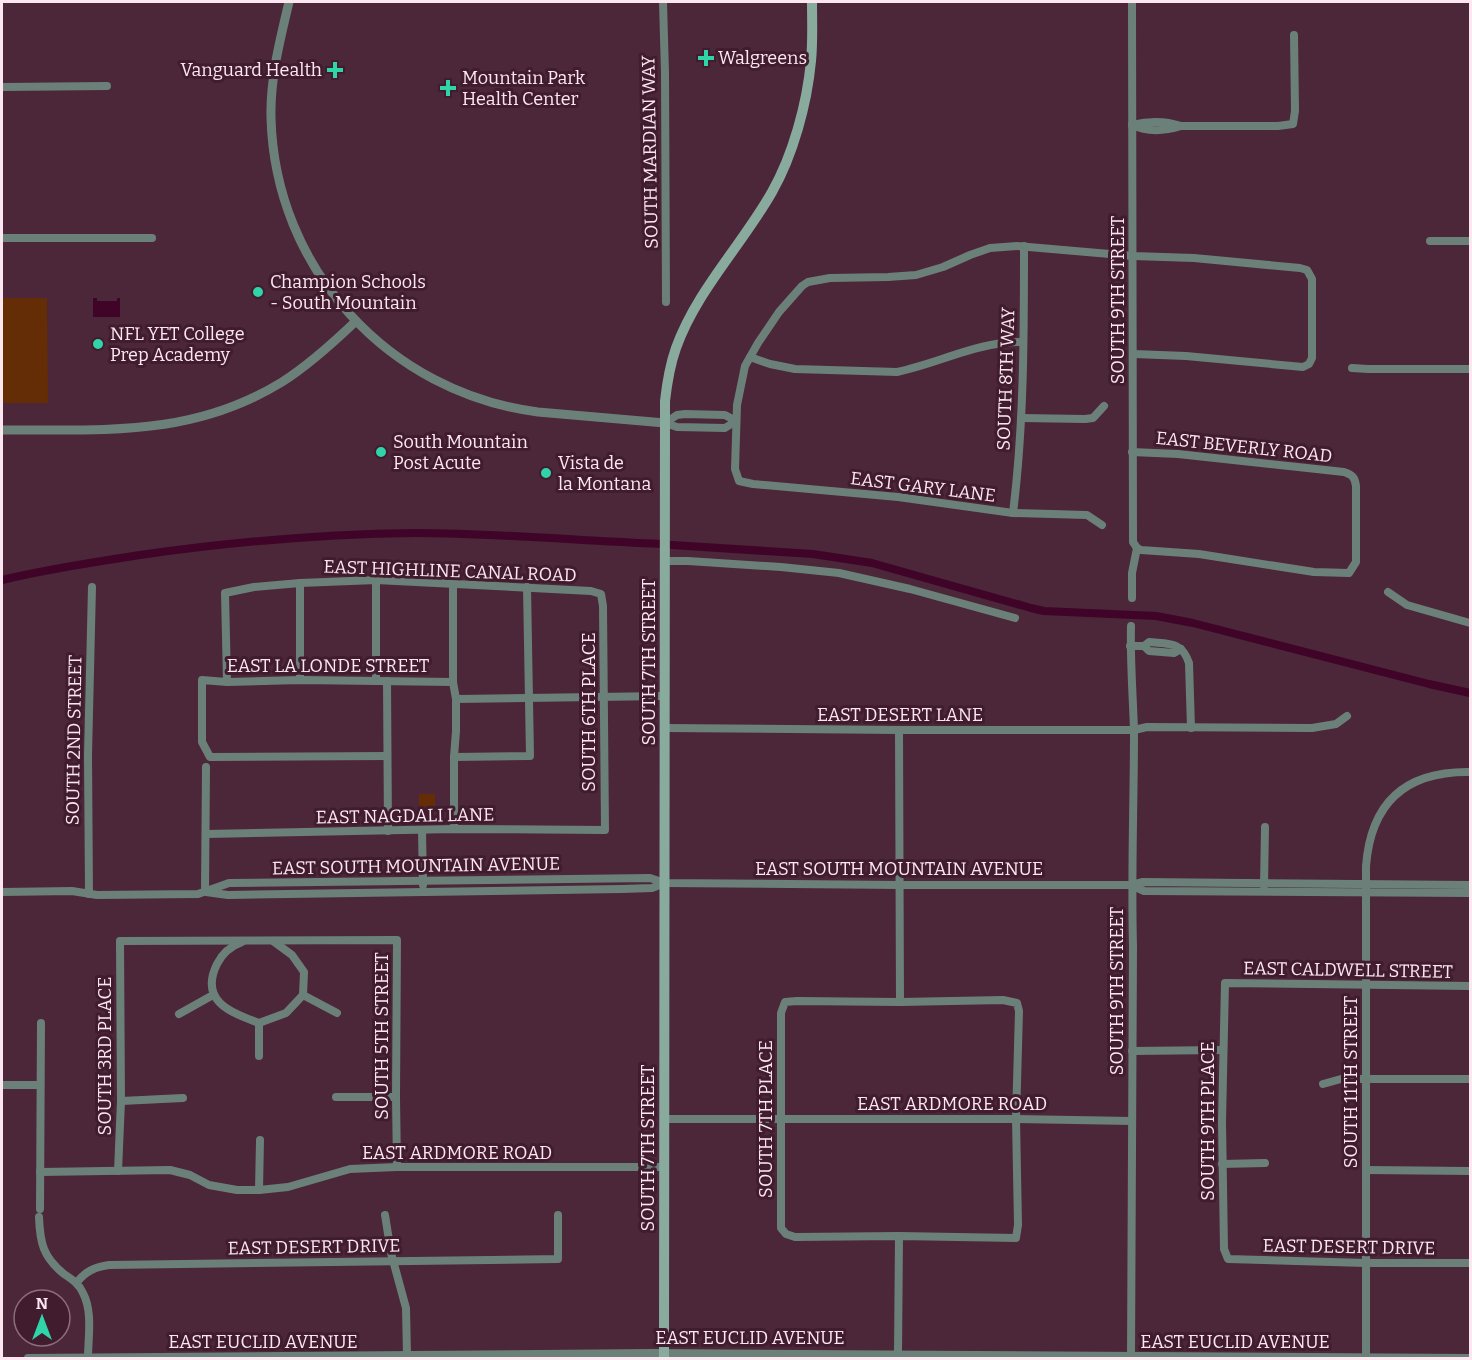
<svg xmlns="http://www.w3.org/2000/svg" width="1472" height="1360" font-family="Bitter,serif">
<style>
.green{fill:#642d05}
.water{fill:#3f0427}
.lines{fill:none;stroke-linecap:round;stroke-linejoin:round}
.canal{stroke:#3f0427;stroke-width:8}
.minor{stroke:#6b8078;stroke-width:8}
.tertiary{stroke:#6b8078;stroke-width:9}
.secondary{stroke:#89ab9e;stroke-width:10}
.poi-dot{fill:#30d4a9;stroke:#411c2e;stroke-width:2}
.labels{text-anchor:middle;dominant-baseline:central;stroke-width:6;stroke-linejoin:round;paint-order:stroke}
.poi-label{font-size:18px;fill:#fce7f0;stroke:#411c2e;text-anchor:start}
.street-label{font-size:18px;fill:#fce7f0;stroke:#411c2e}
</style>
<rect width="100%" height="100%" fill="#4c2639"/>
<!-- green -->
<g class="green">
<path d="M2,298H47L48,403H2Z"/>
<rect x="419" y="794" width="16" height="20"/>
</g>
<!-- water -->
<path class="water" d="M93,298H97V301H117V298H120V317H93Z"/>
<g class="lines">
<!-- canal -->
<g class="canal">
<path d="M672,545L813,554L872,563L1031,608L1044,611L1156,616L1193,623L1429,684L1470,693"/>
<path d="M2,580C47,569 94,562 140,555C231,542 324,534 416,533C498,533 580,541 661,544"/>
</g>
<!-- minor -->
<g class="minor">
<path d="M663,2L665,73L666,302"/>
<path d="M1132,2L1133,542L1137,548L1132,573V598"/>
<path d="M2,87L107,86"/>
<path d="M1132,125C1147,132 1165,131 1181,126H1278L1293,124L1295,111L1294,35"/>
<path d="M1132,125C1148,121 1166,121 1181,126"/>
<path d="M2,238H152"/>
<path d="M1430,241H1470"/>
<path d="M750,357L770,364L795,369L897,372C932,365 970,346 1005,343C1011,342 1017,342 1023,342"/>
<path d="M1352,368L1368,369H1470"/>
<path d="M1021,418L1085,419L1093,418L1104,406"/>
<path d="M665,423L677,415L685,414L725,415L736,421"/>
<path d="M665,423L677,427L725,428L736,421"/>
<path d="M1132,452L1178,454L1344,472C1353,475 1355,478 1356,486V562L1349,573L1314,572L1199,554L1141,550L1137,548"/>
<path d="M1013,513C1024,425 1024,335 1024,246"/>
<path d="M1102,525L1087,515L1013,513L898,497L753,484L739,481L735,469L737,405L745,366L758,343L779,312L802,286L808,282L830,278L888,277L916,275L943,267L970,255L990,248L1017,246L1133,256L1194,258L1300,268L1307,270L1312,279V358L1309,364L1303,367L1186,356L1134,354"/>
<path d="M666,561H688L781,567L839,573L910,589L1015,618"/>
<path d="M453,584V682L456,699V731L454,757V829"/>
<path d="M1388,592L1407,605L1470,623"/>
<path d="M1131,626C1130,661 1133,696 1134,731C1134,803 1131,874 1133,946L1131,1357"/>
<path d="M1130,646H1144L1149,642C1168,644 1182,641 1189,663L1191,728"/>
<path d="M1144,646L1149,651L1174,653L1181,649"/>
<path d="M300,680V583"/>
<path d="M376,681V580"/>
<path d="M387,681L388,831"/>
<path d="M456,699L665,696"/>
<path d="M665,728L899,730H1134L1147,727L1312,728L1336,724L1347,716"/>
<path d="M899,730L900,1002"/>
<path d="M387,756L210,757L202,742V680L227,682L300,680L453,682"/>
<path d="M454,757L530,756L527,587"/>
<path d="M422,830L423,885"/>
<path d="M206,834L454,829L605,830L603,606L601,594L591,591L376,580L300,583L254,587L225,593L227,682"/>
<path d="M1131,885L1144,891L1470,893"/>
<path d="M1264,886L1265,827"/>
<path d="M205,891L206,767"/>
<path d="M2,892L72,891L97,895L198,894L229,883L650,878L665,883L900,885H1131L1143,882L1470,885"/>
<path d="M206,892L228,895L622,889L652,888L665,883"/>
<path d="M89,894L88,755L92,587"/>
<path d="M242,942C231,946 222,954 217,964C199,1001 230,1012 259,1023L286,1013L303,995L304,972L292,955L273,941"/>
<path d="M1470,986L1225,983L1222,1122L1224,1249L1228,1259L1366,1263H1470"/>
<path d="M303,995L337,1013"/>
<path d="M1003,1000L1017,1003L1019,1011L1016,1119L1018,1225L1016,1238L899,1236L795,1237L786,1234L781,1228V1013L785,1002L797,1001L900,1002Z"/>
<path d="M179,1014L213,995"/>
<path d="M259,1023V1056"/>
<path d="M1132,1051L1223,1050"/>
<path d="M1323,1084L1341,1079H1470"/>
<path d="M2,1085H40"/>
<path d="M336,1097H396"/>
<path d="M121,1101L183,1098"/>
<path d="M665,1119H1016L1132,1121"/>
<path d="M1222,1164L1265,1163"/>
<path d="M1366,1170L1470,1171"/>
<path d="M118,1171L121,1101L120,941L397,940L396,1097L397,1167"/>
<path d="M40,1172L170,1170L190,1175L209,1185L237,1190H259L288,1187L350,1169L397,1167H665"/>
<path d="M259,1190L260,1140"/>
<path d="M40,1209L41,1023"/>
<path d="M385,1215L391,1253L406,1308L407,1355"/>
<path d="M39,1217C40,1243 43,1257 64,1274C73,1280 79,1284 83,1293C93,1312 88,1338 88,1358"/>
<path d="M77,1282C86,1271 95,1267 109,1265L558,1259V1215"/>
<path d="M898,1354L899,1236"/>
<path d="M1366,1357V866C1371,802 1406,771 1470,772"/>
<path d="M28,1358L653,1353L1470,1358"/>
</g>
<!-- tertiary -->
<g class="tertiary">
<path d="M289,2C280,40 270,78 271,118C275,269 389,393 538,412L665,423"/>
<path d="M2,430C103,429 191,438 282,382C309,365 333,343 356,321"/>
</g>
<!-- secondary -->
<path class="secondary" d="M664,1358L665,401C667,383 670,365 676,348C697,290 742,245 772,192C793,155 807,104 811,61C813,41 812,21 812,2"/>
</g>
<!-- markers -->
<g class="poi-dot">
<path d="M703 49h6v6h6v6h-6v6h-6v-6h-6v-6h6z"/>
<path d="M332 61h6v6h6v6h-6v6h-6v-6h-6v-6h6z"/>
<path d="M445 79h6v6h6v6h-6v6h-6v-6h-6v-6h6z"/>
<circle cx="258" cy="292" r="6"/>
<circle cx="98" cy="344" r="6"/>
<circle cx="381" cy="452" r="6"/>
<circle cx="546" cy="473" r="6"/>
</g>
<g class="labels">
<!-- poi labels -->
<g class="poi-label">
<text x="718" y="58">Walgreens</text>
<text x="322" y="70" text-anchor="end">Vanguard Health</text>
<text x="462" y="78">Mountain Park<tspan x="462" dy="21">Health Center</tspan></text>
<text x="270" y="282">Champion Schools<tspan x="270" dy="21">- South Mountain</tspan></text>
<text x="110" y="334">NFL YET College<tspan x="110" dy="21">Prep Academy</tspan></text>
<text x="393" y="442">South Mountain<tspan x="393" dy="21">Post Acute</tspan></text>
<text x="558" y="463">Vista de<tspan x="558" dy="21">la Montana</tspan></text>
</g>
<!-- street labels -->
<g class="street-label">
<text transform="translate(650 152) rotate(-91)">SOUTH MARDIAN WAY</text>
<text transform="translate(1118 300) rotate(-90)">SOUTH 9TH STREET</text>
<text transform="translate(1006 379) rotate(-88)">SOUTH 8TH WAY</text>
<text transform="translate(1244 447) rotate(6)">EAST BEVERLY ROAD</text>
<text transform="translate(923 487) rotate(7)">EAST GARY LANE</text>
<text transform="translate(450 571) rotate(2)">EAST HIGHLINE CANAL ROAD</text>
<text transform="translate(649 662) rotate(-90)">SOUTH 7TH STREET</text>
<text x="328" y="666">EAST LA LONDE STREET</text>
<text transform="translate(589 712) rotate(-90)">SOUTH 6TH PLACE</text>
<text x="900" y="715">EAST DESERT LANE</text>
<text transform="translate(74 740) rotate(-89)">SOUTH 2ND STREET</text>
<text transform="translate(405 816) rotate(-1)">EAST NAGDALI LANE</text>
<text transform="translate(416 866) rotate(-1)">EAST SOUTH MOUNTAIN AVENUE</text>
<text x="899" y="869">EAST SOUTH MOUNTAIN AVENUE</text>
<text transform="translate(1348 970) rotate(1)">EAST CALDWELL STREET</text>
<text transform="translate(1117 991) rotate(-90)">SOUTH 9TH STREET</text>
<text transform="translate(382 1036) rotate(-90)">SOUTH 5TH STREET</text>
<text transform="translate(105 1056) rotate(-90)">SOUTH 3RD PLACE</text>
<text transform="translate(1351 1082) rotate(-90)">SOUTH 11TH STREET</text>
<text x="952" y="1104">EAST ARDMORE ROAD</text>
<text transform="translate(766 1119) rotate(-90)">SOUTH 7TH PLACE</text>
<text transform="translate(1208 1121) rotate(-90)">SOUTH 9TH PLACE</text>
<text transform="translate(648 1148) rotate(-90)">SOUTH 7TH STREET</text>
<text x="457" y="1153">EAST ARDMORE ROAD</text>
<text transform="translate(314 1247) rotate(-1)">EAST DESERT DRIVE</text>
<text transform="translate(1349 1247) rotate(1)">EAST DESERT DRIVE</text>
<text x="750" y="1338">EAST EUCLID AVENUE</text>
<text x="263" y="1342">EAST EUCLID AVENUE</text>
<text x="1235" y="1342">EAST EUCLID AVENUE</text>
</g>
</g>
<!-- border -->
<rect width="1472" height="1360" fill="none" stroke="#fce7f0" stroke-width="6"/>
<!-- north arrow -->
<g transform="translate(42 1318)"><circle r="28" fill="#411c2e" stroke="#8c6d7c" stroke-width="1.5"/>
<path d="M0-4.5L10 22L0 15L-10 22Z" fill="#30d4a9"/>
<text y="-9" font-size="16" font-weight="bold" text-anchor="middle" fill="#fce7f0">N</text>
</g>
</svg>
